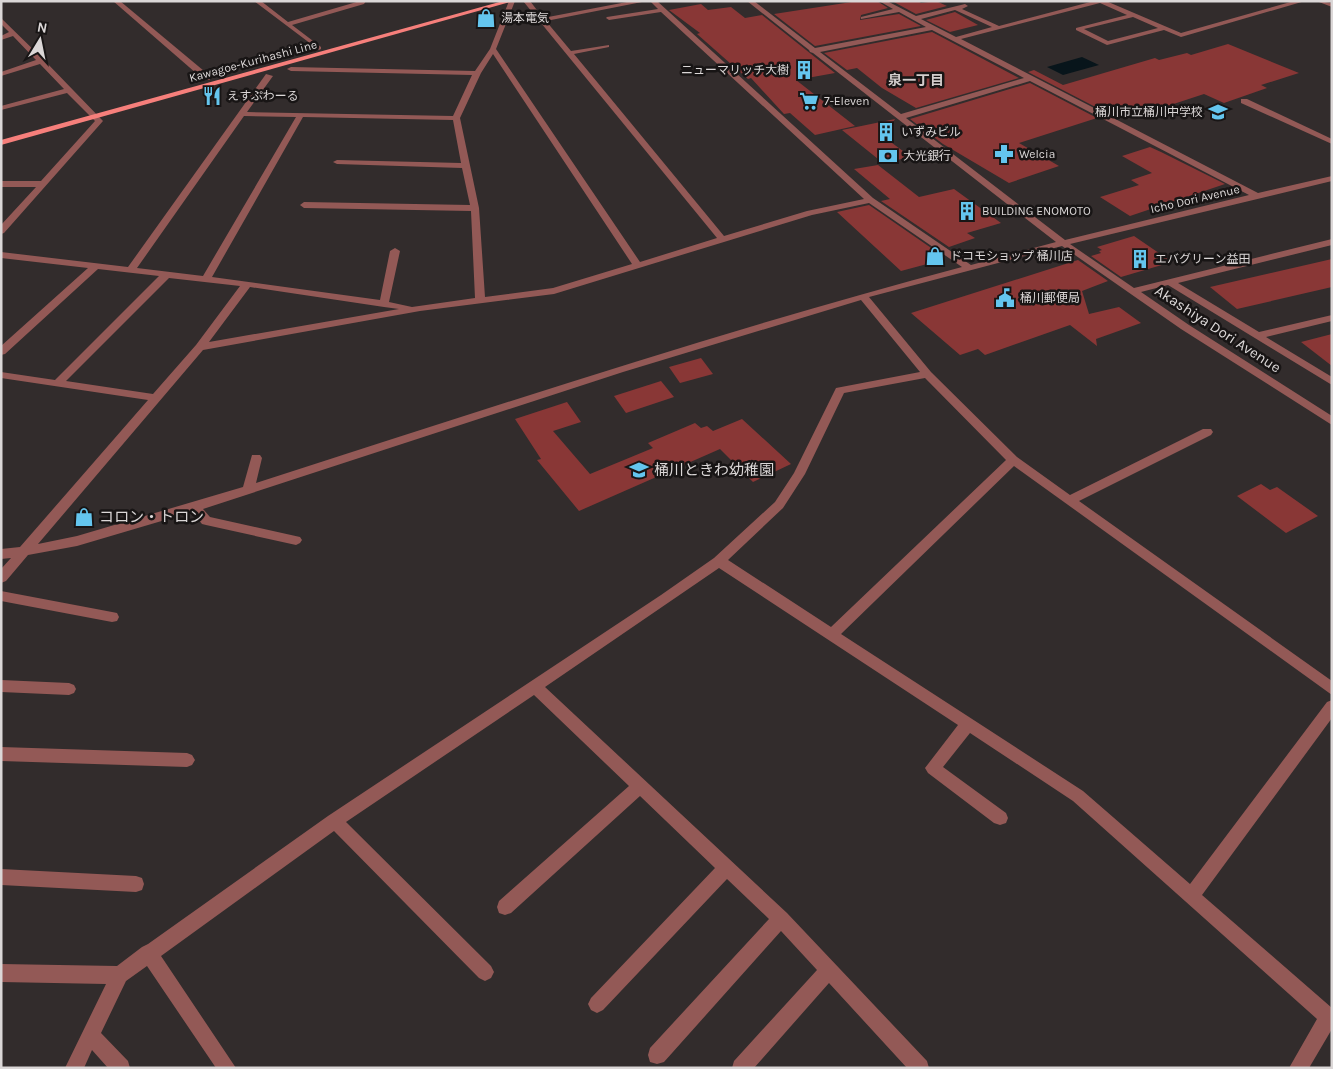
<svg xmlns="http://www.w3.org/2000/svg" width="1333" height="1069" font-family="Karla,'Noto Sans JP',sans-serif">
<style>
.water{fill:#08151b}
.building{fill:#893736}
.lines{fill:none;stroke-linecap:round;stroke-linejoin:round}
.minor{fill:#935956;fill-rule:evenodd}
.major{fill:#f67f7b;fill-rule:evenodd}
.labels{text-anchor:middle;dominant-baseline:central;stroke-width:5;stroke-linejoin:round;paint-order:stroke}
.far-poi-label{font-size:12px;fill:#dbd7d7;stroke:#181515;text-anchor:start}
.far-street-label{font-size:12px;fill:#dbd7d7;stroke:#181515}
.far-neighbourhood-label{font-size:14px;font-weight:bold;fill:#d3cdcc;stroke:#181515}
.street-label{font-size:15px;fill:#dbd7d7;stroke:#181515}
.poi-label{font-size:15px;fill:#dbd7d7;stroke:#181515;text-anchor:start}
</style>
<rect width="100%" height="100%" fill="#322c2c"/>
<!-- water -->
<path class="water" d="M1082,57L1099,65L1063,75L1047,67Z"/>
<!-- building -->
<g class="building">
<path d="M858,1H877L888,8L861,15L860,20L899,14L921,26L815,46L774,14Z"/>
<path d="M892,1H918L921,3L936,1L947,6L916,14Z"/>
<path d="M701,4L708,10L731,7L745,18L762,15L835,73L796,80L855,126L815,135L790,113L784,114L751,78L748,79L697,34L700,33L669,10Z"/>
<path d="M955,12L978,25L950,32L926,20Z"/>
<path d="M932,32L1019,78L916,108L882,88L857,68L847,70L824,53Z"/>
<path d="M1228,44L1299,73L1261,85L1267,88L1224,103L1204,94L1137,116L1122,109L1109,114L1028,72L1034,70L1063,85L1155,58L1159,60L1187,53L1191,55Z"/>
<path d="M1030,83L1097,118L1019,143L1059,166L1009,183L943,144L910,119Z"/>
<path d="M895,119L884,137L911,157L883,163L842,130Z"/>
<path d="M1150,147L1161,152L1225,184L1130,216L1100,197L1139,185L1131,180L1152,173L1122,156Z"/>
<path d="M878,165L919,197L954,189L1001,223L967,233L975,238L949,247L881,201L890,199L854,169Z"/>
<path d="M869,205L937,252L933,253L942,260L901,271L837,212Z"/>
<path d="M1134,236L1172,262L1121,277L1091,256L1101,253L1099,251L1102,250L1097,247Z"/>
<path d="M1332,259V287L1237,309L1210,287Z"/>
<path d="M1078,260L1108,281L1082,291L1089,314L1119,307L1141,323L1096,339L1097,346L1070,325L985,355L978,349L960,355L911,313Z"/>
<path d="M1332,334V366L1301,342Z"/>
<path d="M701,358L713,374L680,383L669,367Z"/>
<path d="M661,381L674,397L626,413L614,396Z"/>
<path d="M567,402L581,422L553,431L590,474L653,448L648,443L695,423L701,428L707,426L713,431L742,419L791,464L753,482L720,449L579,511L537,460L541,459L515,419Z"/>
<path d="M1261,484L1270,490L1277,487L1318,516L1286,533L1237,496Z"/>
</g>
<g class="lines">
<!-- minor -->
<g class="minor">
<path d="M113,1H120L210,76V80H204Z"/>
<path d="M254,1H261L288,22L360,1H366L364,4L292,25L321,47V49L319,50Z"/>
<path d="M509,1H515L496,49L640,262L717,238L523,1H530L543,18L632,1H647L546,21L571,51L609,45V47L574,54L724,236L807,211L864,199L661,12L609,20L606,18L607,17L658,9L650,1H657L873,198L971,265L1056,242L813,53L810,52L809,50L747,1H754L815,48L926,27L899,12L861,19V17L893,9L879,1H887L916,16L965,4L968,6L962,9L999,26L1094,1H1106L1181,33L1294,1H1305L1181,37L1164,30L1107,45L1076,30V28L1127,15L1100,3L961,39L1258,193L1332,176V181L1070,244L1134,288L1332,239V245L1178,283L1259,332L1332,315V321L1266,337L1332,377V385L1168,285L1141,292L1189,325L1332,416V425L1181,329L1062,246L869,297L931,372L1017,457L1070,495L1203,429H1211L1213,432L1211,435L1079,501L1332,681V695L1014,466L841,634L1083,791L1190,884L1327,702L1332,700V718L1202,895L1332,1008V1029L1309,1068H1289L1317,1019L1073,801L970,733L943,767L1006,813L1008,818L1006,823L1000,825L994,823L928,773L925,768L958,725L719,568L545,687L787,913L927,1061L929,1068H907L829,983L754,1068H732L734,1061L817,970L781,931L664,1062L657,1064L650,1062L648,1055L650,1048L769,919L727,879L603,1010L597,1013L591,1010L588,1004L591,998L715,868L640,796L511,913L505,915L499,913L497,907L499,901L629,786L534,695L346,822L491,966L494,972L491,978L485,981L479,978L334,831L161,956L236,1068H216L147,966L126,981L101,1033L128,1061L130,1068H108L92,1050L84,1068H65L106,984L1,982V964L117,966L142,947L148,944L328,816L661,595L714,558L775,502L794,473L836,388L920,372L861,300L623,372L203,509L210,517L300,537L302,540L300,543L296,545L206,525L202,524L192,512L77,546L28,555L6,581L1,583V569L11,558L1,559V549L20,547L148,400L1,378V372L55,380L159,276L98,269L5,354L1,355V346L88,268L1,258V252L128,267L266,74L273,76L247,112L453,116L472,75L291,71L287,69L291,67L475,71L490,49ZM955,10L992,27L956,37L921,19ZM1133,17L1158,28L1108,41L1084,29ZM932,30L1024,78L901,114L820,52ZM493,54L632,264L553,288L485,297L479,208L460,118L481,73ZM1030,81L1249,195L1065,240L906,118ZM244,116L296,117L203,276L137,268ZM303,117L453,120L461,163L337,160L333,162L337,164L462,168L470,205L304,202L300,205L304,208L471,211L475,298L412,307L389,302L400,251L395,248L390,251L380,300L212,277ZM869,203L962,267C724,330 490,408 256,483L262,458L260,455H252L243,487L77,536L38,544L203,350L420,311L554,294L812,215ZM169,278L240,286L196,345L153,394L66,381ZM250,287L384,307L399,309L209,342ZM925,378L1006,460L831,627L728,560L783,508L805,474L844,393Z"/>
<path d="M1318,1L1332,3V7L1319,2Z"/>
<path d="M1,18L44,60L103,121L4,233L1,234V225L36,187H1V181H41L95,121L67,93L1,110V106L64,89L40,64L1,76V72L36,60L13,36L1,40V36L9,32L1,24Z"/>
<path d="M1241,99H1247L1332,139V144L1241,103Z"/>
<path d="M1,591L112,612L117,613L119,617L117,621L112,622L1,601Z"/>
<path d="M1,680L69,683L74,685L76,689L74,693L69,695L1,692Z"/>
<path d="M1,747L187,753L192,755L195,760L192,765L187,767L1,761Z"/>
<path d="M1,869L136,876L142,878L144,884L142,890L136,892L1,885Z"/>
</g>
<!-- major -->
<path class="major" d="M503,1H514L1,145V140Z"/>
</g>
<!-- icons -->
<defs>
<g id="shop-bare" transform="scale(1.5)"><path d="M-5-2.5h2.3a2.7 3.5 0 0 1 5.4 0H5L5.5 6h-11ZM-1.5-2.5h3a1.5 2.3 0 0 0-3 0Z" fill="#64c5ee" stroke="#181515" stroke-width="2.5" paint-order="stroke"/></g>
<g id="building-bare" transform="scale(1.5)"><path d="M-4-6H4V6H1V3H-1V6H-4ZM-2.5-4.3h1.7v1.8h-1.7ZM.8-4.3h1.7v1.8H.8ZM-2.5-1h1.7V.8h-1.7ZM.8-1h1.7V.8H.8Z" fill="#64c5ee" stroke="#181515" stroke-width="2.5" paint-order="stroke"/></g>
<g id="restaurant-bare" transform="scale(1.5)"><path d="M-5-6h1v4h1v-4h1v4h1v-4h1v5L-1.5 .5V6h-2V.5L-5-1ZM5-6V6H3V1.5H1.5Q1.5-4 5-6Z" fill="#64c5ee" stroke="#181515" stroke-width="2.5" paint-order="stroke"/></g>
<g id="supermarket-bare" transform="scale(1.5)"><path d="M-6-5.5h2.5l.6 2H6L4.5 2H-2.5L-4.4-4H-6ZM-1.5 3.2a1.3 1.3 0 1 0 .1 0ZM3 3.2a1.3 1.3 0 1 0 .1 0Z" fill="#64c5ee" stroke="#181515" stroke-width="2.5" paint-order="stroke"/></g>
<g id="school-bare" transform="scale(1.5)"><path d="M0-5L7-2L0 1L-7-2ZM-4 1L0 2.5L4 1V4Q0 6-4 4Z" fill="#64c5ee" stroke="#181515" stroke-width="2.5" paint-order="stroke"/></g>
<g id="pharmacy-bare" transform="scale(1.5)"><path d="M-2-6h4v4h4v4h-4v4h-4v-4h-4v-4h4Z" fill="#64c5ee" stroke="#181515" stroke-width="2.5" paint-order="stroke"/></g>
<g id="bank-bare" transform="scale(1.5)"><path d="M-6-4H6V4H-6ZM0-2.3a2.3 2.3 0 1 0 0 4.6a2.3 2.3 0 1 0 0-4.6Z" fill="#64c5ee" stroke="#181515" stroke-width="2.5" paint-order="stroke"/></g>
<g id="civic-bare" transform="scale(1.5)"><path d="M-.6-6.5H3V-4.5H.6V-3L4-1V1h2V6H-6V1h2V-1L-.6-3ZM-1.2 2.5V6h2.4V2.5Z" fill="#64c5ee" stroke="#181515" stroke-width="2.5" paint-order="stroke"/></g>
</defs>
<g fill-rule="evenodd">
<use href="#shop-bare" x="486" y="18"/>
<use href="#building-bare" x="804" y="70"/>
<use href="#restaurant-bare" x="212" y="96"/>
<use href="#supermarket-bare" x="809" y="101"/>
<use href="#school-bare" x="1218" y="112"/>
<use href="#building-bare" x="886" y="132"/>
<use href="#pharmacy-bare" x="1004" y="154"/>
<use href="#bank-bare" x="888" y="156"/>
<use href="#building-bare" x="967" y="211"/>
<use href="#shop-bare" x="935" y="256"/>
<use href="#building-bare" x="1140" y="259"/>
<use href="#civic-bare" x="1005" y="298"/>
<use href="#school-bare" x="639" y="470"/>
<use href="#shop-bare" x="84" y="517"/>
</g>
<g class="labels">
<!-- far-poi labels -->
<g class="far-poi-label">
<text x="501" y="18">湯本電気</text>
<text x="789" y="70" text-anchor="end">ニューマリッチ大樹</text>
<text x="227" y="96">えすぷわーる</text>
<text x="824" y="101">7-Eleven</text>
<text x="1203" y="112" text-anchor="end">桶川市立桶川中学校</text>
<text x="901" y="132">いずみビル</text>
<text x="1019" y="154">Welcia</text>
<text x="903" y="156">大光銀行</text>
<text x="982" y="211">BUILDING ENOMOTO</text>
<text x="950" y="256">ドコモショップ 桶川店</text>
<text x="1155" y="259">エバグリーン益田</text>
<text x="1020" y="298">桶川郵便局</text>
</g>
<!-- far-street labels -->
<g class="far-street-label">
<text transform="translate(253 61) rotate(-15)">Kawagoe-Kurihashi Line</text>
<text transform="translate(1195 199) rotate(-13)">Icho Dori Avenue</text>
</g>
<!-- far-neighbourhood labels -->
<g class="far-neighbourhood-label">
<text x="916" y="80">泉一丁目</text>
</g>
<!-- street labels -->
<g class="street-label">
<text transform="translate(1218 329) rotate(33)">Akashiya Dori Avenue</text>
</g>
<!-- poi labels -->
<g class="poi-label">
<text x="654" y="470">桶川ときわ幼稚園</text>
<text x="99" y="517">コロン・トロン</text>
</g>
</g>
<!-- border -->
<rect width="1333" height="1069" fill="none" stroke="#dbd7d7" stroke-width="5"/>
<!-- north arrow -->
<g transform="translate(40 40) rotate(10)" stroke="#181515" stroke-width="4" paint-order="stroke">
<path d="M0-4L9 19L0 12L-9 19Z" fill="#dbd7d7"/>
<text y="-8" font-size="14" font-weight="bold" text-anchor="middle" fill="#dbd7d7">N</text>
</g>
</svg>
